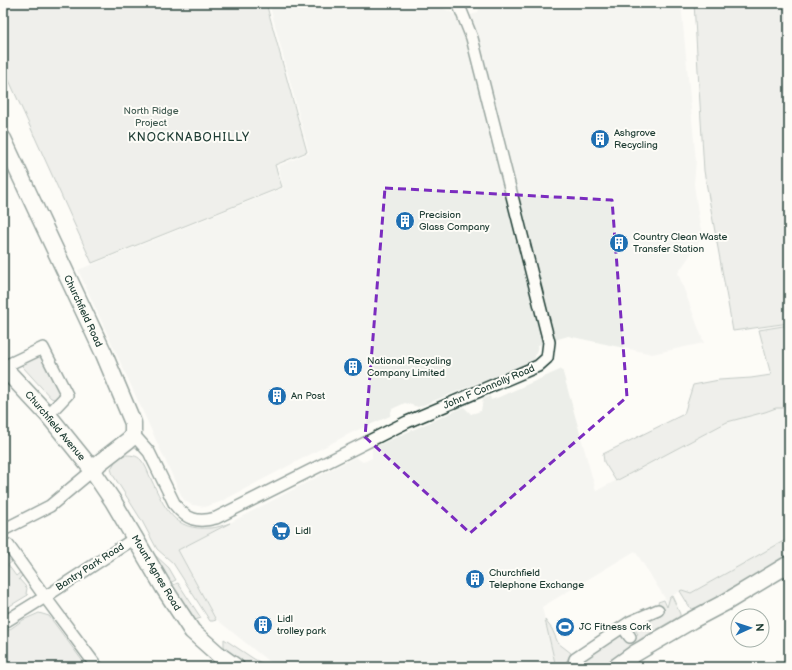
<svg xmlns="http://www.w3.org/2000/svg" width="792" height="670" font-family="'Balsamiq Sans',sans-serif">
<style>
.built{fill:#eceee9}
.green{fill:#dde0db;stroke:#7e8e88}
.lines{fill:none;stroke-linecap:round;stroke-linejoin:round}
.street-casing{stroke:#1f3d34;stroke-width:14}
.secondary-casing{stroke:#1f3d34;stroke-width:19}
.street{stroke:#fdfcf7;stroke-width:11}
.secondary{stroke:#fdfcf7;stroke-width:16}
.marked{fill:none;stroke:#7b2cbf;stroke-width:3;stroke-dasharray:8 5;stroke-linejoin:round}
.labels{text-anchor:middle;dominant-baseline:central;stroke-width:4;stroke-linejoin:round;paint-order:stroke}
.park-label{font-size:10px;fill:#455e55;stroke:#fdfcf7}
.poi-label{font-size:10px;fill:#1f3d34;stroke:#fdfcf7;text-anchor:start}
.street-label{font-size:10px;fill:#1f3d34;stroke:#fdfcf7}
.quarter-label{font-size:12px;letter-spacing:1px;fill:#1f3d34;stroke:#fdfcf7}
</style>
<rect width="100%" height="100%" fill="#fdfcf7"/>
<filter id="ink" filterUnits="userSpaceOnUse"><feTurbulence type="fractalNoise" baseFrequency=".025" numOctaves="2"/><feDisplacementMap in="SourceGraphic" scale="8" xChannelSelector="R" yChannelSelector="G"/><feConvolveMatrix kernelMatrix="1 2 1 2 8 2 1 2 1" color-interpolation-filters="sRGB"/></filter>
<g filter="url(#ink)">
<!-- built -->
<g class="built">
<path d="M269,3H439L441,7L453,13L457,19L477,13L483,3H681L696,161L694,184L700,226L704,235L678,273L704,343L652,354L568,336L538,345L534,361L418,407L405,403L392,409L390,416L351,433L220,502L205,507L192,505L185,501L182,497L78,270L283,188L278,166L309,153Z"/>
<path d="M562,369L596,491L727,422L765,412L776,408H789V538L691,594L682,590L670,597L668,603L635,551L542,607L556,667H279L268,661L216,619L178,550L355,457L363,462L372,458V448L464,407L471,414L481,411L483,399L490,396L491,400L499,397Z"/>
</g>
<!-- green -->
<g class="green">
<path d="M3,3H266L307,152L275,165L282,187L92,263L3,67Z"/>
<path d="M694,3H789V323L733,331L704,171Z"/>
<path d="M789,325V408H776L765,412L727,422L616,481L604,462L603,454L684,414L693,385L719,380L751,378L771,375L759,330Z"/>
<path d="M39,355L43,357L62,394L57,400L51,398L22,366L21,363Z"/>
<path d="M124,455C130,455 137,455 141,460C146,465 148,473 151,479C165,508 173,531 210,528C216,528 224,525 230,523L178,550L216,620L213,621H210L173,563L157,549L142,521L113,475L111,469L116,460Z"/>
<path d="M141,531L155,555L169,568L176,580L169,583L140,532Z"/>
<path d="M789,538V555L721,596L700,607L691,609L680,591L682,590L691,593Z"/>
<path d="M9,554L14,560L8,565L16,576L22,571L24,574L19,579L27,588L26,594L28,595L3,610V555Z"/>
<path d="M178,583L201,618L195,620L193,619L171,589L173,585Z"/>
<path d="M672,596L680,614V616L642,638L603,667H578L581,661L620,635L625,641L638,634L635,630V626L637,624L664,613L658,602L664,600L667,607L670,597Z"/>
<path d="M39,613L49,616L87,667H3V634L23,620Z"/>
<path d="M545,620L552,629L558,643L571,653L565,664V667H556Z"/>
<path d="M224,639L254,659L269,667H249L244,664L228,653L224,646Z"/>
</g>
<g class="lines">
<!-- street casing -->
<g class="street-casing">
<g id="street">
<path d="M3,367L43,348L67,395L48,415"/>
<path d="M133,434L149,452L175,505C187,520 198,523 216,518L407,422L538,366L547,358L549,342L472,38L458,3"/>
<path d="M3,530L50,506L92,471"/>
<path d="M8,545L45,597L97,667"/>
<path d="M3,623L45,597L135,538"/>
<path d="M623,627L630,637"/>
<path d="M573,667L575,659L630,622L658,610"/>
</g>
</g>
<!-- secondary casing -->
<g class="secondary-casing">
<g id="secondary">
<path d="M3,139L104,354L133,423V434L130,439L99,463L92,471"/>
<path d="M3,367L48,415L90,467L113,501L164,588L192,631L219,655L236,667"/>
<path d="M616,667L634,654L692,620L726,602L789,564"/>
</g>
</g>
<!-- street -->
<use href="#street" class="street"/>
<!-- secondary -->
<use href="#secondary" class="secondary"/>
</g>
</g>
<!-- marked area -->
<path d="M0 0H792V670H0ZM385,188L612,200L627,397L470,533L365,437Z" fill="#fdfcf7" fill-opacity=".55" fill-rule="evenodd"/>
<path class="marked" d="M385,188L612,200L627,397L470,533L365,437Z"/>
<!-- icons -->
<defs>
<g id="building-disc" transform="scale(1)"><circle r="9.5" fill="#1f6fb2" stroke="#fdfcf7"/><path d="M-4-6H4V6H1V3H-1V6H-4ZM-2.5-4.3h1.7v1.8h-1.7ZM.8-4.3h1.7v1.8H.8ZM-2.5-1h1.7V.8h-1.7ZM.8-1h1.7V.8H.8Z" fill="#fff"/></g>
<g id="supermarket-disc" transform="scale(1)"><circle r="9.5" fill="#1f6fb2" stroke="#fdfcf7"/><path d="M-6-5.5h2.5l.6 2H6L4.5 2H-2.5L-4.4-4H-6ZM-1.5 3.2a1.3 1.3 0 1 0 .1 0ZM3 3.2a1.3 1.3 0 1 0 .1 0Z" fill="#fff"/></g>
<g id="stadium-disc" transform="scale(1)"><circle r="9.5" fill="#1f6fb2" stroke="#fdfcf7"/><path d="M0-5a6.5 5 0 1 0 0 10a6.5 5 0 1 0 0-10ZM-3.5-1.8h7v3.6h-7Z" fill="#fff"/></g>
</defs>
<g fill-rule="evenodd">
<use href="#building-disc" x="600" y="139"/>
<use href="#building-disc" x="405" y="221"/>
<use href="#building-disc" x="619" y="243"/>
<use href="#building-disc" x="353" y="367"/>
<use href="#building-disc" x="277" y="396"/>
<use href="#supermarket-disc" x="281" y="531"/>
<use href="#building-disc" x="475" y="579"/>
<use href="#building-disc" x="263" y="625"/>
<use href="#stadium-disc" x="565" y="627"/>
</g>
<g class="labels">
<!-- park labels -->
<g class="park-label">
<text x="151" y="111">North Ridge<tspan x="151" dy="12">Project</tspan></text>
</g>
<!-- poi labels -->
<g class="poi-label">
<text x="614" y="133">Ashgrove<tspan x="614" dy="12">Recycling</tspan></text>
<text x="419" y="215">Precision<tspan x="419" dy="12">Glass Company</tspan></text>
<text x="633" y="237">Country Clean Waste<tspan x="633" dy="12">Transfer Station</tspan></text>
<text x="367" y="361">National Recycling<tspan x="367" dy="12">Company Limited</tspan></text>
<text x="291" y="396">An Post</text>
<text x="295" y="531">Lidl</text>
<text x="489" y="573">Churchfield<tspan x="489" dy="12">Telephone Exchange</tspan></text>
<text x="277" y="619">Lidl<tspan x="277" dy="12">trolley park</tspan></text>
<text x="579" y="627">JC Fitness Cork</text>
</g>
<!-- street labels -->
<g class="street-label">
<text transform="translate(83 311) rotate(65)">Churchfield Road</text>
<text transform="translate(489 387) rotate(-23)">John F Connolly Road</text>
<text transform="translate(55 426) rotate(50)">Churchfield Avenue</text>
<text transform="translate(90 567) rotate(-33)">Bantry Park Road</text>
<text transform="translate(156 573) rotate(59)">Mount Agnes Road</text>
</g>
<!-- quarter labels -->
<g class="quarter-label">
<text x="189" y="137">KNOCKNABOHILLY</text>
</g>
</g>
<!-- margin -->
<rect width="792" height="670" fill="none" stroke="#fdfcf7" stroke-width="16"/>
<rect x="8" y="8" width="776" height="654" fill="none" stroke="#1f3d34" stroke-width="1.5" filter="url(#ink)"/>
<!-- north arrow -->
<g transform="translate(750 628) rotate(87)"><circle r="19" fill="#fdfcf7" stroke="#a4b0a9"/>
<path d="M0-3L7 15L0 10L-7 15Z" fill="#1f6fb2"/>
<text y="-6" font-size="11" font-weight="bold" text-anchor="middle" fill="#1f3d34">N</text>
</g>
</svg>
